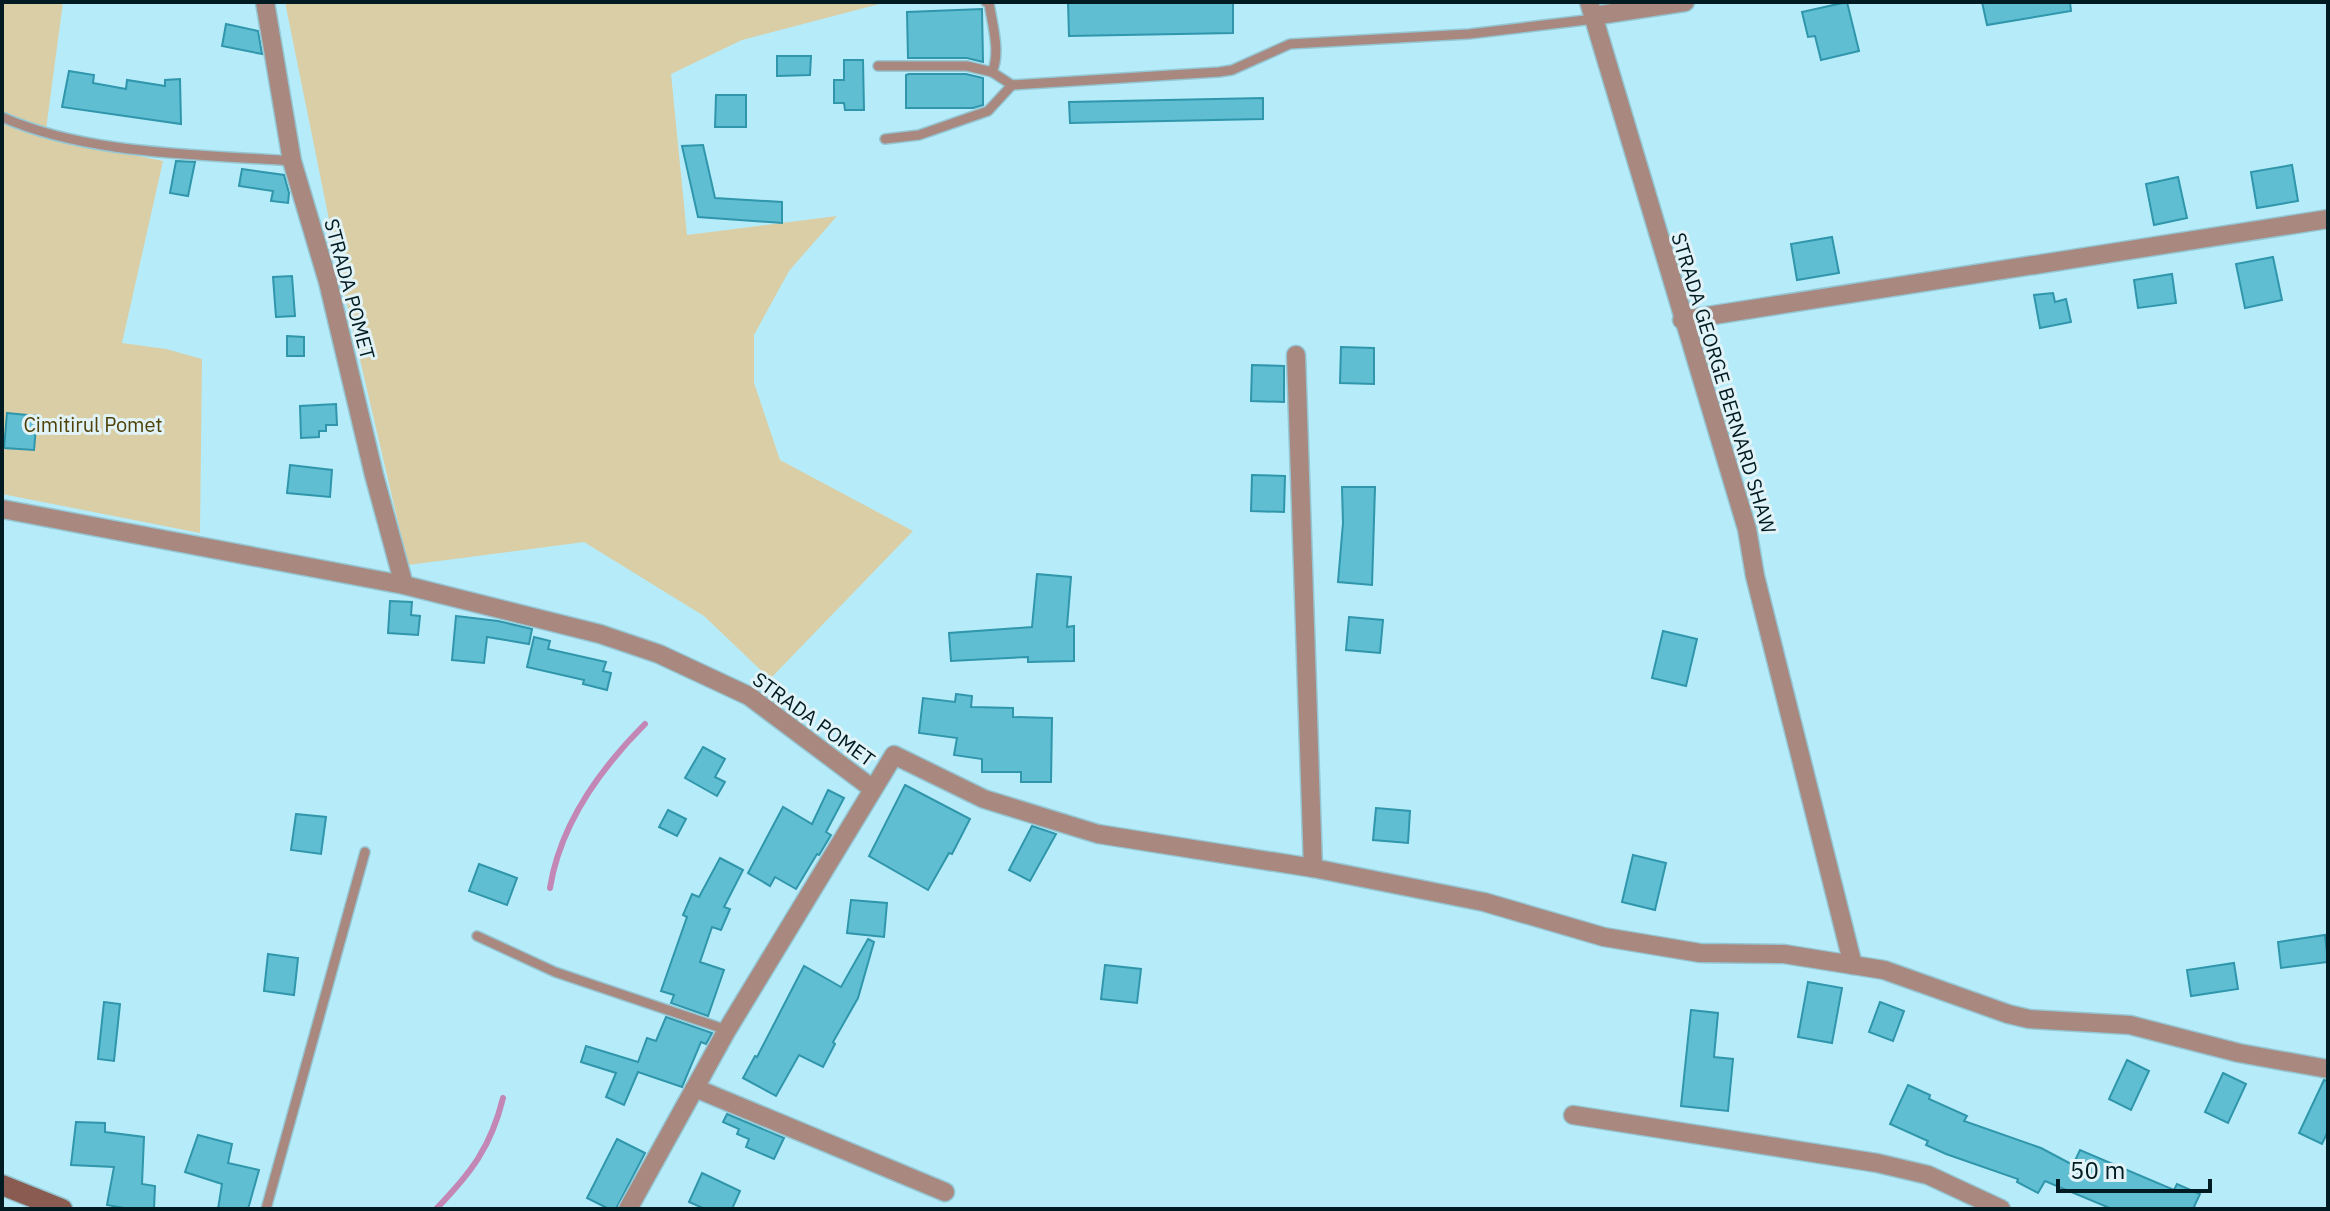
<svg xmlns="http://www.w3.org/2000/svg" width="2330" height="1211" font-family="'IBM Plex Sans',sans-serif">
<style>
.green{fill:#d9cea5}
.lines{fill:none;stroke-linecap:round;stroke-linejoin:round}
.stream{stroke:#c287b5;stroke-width:6}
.building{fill:#60bed3;stroke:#2f96ab;stroke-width:2}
.lane-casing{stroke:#95c6d3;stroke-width:12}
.street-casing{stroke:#95c6d3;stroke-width:21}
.secondary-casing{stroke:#95c6d3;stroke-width:23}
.lane{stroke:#a8887f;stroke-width:9}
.street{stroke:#a8887f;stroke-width:18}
.secondary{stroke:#8a5c51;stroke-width:20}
.labels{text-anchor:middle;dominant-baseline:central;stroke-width:6;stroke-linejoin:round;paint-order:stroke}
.street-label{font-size:20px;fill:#001b22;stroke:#e1f3f7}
.park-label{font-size:20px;fill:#4f4107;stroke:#e1f3f7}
</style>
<rect width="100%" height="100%" fill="#b6ecfa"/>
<!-- green -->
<g class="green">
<path d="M2,2H63L45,137L163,161L122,343L166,349L202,359L200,533L2,494Z"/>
<path d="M285,2H887L742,40L671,74L687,235L837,216L789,271L754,335V383L780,460L913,531L770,679L704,616L584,542L408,565L340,274Z"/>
</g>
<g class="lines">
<!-- stream -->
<g class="stream">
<path d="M550,888C560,825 601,768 645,724"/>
<path d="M436,1209C471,1173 491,1147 503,1098"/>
</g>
</g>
<!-- building -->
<g class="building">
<path d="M1068,2H1233V33L1069,36Z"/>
<path d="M1847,2L1859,51L1821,60L1815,36L1808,37L1802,12Z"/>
<path d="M1982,2H2070L2071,11L1987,25Z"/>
<path d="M982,9L983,62L967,58H908L907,12Z"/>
<path d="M226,24L258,31L262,54L222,46Z"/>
<path d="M777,56H811L810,75L777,76Z"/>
<path d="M844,60H863L864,110H845L844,103H834V80H844Z"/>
<path d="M69,71L94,75L93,83L126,89L127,80L165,86V80L180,79L181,124L62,107Z"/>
<path d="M909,74H966L983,78V105L973,108H906V75Z"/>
<path d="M716,95H746V127H715Z"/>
<path d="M1263,98V119L1070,123L1069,102Z"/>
<path d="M703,145L715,198L782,202V223L698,217L682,146Z"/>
<path d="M176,161L195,162L188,196L170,193Z"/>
<path d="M2292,165L2298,201L2257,208L2251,172Z"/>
<path d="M242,169L284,175L289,193L288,203L271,201L273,191L239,186Z"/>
<path d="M2178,177L2187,218L2154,225L2146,184Z"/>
<path d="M1832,237L1839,273L1797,280L1791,244Z"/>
<path d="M2273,257L2282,300L2245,308L2236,264Z"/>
<path d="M2172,274L2176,303L2138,308L2134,280Z"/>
<path d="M292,276L295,316L276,317L273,277Z"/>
<path d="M2053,293L2055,302L2066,299L2071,322L2040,328L2034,295Z"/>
<path d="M287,336L304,337V356H287Z"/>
<path d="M1341,347L1374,348V384L1340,383Z"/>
<path d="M1252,365L1284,366V402L1251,401Z"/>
<path d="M336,404L337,425H326V431H319V437L301,438L300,406Z"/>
<path d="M7,413L37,416L34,450L4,448Z"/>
<path d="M290,465L332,470L330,497L287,493Z"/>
<path d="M1252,475L1285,476L1284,512L1251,511Z"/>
<path d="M1342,487H1375L1372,585L1338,582L1343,523Z"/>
<path d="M1037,574L1071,577L1067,627L1074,626V661L1028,662V657L951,661L949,633L1032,627Z"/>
<path d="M390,601L412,602L411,615L420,616L418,635L388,633Z"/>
<path d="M456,616L498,621L532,629L529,644L487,637L484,663L452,660Z"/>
<path d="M1349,617L1383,620L1380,653L1346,650Z"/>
<path d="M1663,631L1697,639L1686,686L1652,678Z"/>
<path d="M534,637L550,641L548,649L606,662L603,671L611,673L607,690L583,684L584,680L527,667Z"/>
<path d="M956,694L972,696L971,707L1013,708V717L1052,718L1051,782H1021V772H982V759L954,755L957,738L919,733L923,698L955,702Z"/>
<path d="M703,747L725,759L715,777L725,782L717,796L685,778Z"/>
<path d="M905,785L970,819L952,854L949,853L928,890L869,856Z"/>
<path d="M828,790L844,798L826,832L831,835L819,855L817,854L796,889L775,877L770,886L748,873L783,807L812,824Z"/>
<path d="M1376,808L1410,811L1408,843L1373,840Z"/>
<path d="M668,810L686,819L677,836L659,827Z"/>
<path d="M296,814L326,817L321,854L291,850Z"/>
<path d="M1032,826L1056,834L1030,881L1009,870Z"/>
<path d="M1633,855L1666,863L1655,910L1622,902Z"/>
<path d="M720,858L743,870L724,907L730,909L721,930L712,927L700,962L724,970L708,1016L671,1003L674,995L661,991L687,917L683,915L692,894L699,897Z"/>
<path d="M479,864L517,878L507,905L469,891Z"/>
<path d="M851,900L887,903L884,937L847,933Z"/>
<path d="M2325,935L2328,962L2281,968L2278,942Z"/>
<path d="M868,939L874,942L858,998L833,1042L835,1044L823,1067L799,1055L776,1096L743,1078L755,1056L757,1057L804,966L841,987Z"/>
<path d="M268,954L298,958L294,995L264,991Z"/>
<path d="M2234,963L2238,989L2191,996L2187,970Z"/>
<path d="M1105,965L1141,969L1137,1003L1101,999Z"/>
<path d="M1808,982L1842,988L1832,1043L1798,1037Z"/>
<path d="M104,1002L120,1004L114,1061L98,1059Z"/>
<path d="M1880,1002L1904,1011L1893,1041L1869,1032Z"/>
<path d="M1691,1010L1718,1013L1714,1057L1733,1059L1728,1111L1681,1106Z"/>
<path d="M666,1017L712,1033L706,1044L701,1042L682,1087L638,1072L624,1105L606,1097L616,1073L581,1062L586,1046L638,1062L647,1038L656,1041Z"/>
<path d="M2127,1060L2149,1071L2131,1110L2109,1099Z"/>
<path d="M2223,1073L2246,1084L2228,1123L2205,1112Z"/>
<path d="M2324,1080L2328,1081V1131L2322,1144L2299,1133Z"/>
<path d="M1908,1085L1930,1095L1929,1099L1967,1116L1964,1121L2041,1148L2073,1165L2080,1150L2174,1190L2177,1184L2200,1194L2193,1209H2112L2045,1181L2038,1193L2017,1182L2018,1179L1946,1154L1926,1145L1928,1141L1890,1124Z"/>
<path d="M727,1114L784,1138L774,1159L746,1147L749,1139L737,1134L739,1129L723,1122Z"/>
<path d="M76,1122L105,1123V1132L144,1137L142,1184L155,1186L154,1209H129L107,1205L114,1167L71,1165Z"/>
<path d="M198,1135L232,1144L228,1163L259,1170L248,1209H218L222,1184L185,1172Z"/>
<path d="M617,1139L645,1153L616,1209H609L587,1198Z"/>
<path d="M702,1173L740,1191L732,1209H705L689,1202Z"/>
</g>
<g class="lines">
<!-- lane casing -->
<g class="lane-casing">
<g id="lane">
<path d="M986,2L989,3C992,23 1001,53 992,72"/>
<path d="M878,66H967L992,72L1012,85L1219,72L1232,70L1290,44L1469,34L1594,19"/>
<path d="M2,117C87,155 200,154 292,161"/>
<path d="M885,139L919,135L988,111L1012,85"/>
<path d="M477,936L555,972L727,1030"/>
<path d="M266,1209L365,852"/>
</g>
</g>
<!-- street casing -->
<g class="street-casing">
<g id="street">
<path d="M265,2L292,161L328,282L374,475L404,585"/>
<path d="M1589,2L1747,529L1755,576L1853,965"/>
<path d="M1593,16L1685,2"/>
<path d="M1682,320L2328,219"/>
<path d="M1296,355L1313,868"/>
<path d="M2,509L404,585L600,634L659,654L749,696L873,789"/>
<path d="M695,1088L945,1192"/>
<path d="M1573,1115L1877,1163L1928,1175L2001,1209"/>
<path d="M628,1209L727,1030L894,755L984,799L1098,834L1313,868L1484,902L1604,937L1700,953L1784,954L1884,970L2008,1014L2029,1019L2130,1025L2239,1053L2328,1069"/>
</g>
</g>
<!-- secondary casing -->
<g class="secondary-casing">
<path id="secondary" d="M2,1185L62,1209"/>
</g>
<!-- lane -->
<use href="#lane" class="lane"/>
<!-- street -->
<use href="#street" class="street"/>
<!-- secondary -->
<use href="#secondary" class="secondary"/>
</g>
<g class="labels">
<!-- street labels -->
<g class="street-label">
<text transform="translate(350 289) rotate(75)">STRADA POMET</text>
<text transform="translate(1724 383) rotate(73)">STRADA GEORGE BERNARD SHAW</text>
<text transform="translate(814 719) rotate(36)">STRADA POMET</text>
</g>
<!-- park labels -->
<g class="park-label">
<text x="93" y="424">Cimitirul Pomet</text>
</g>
</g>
<!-- border -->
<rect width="2330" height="1211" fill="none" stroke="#001b22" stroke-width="8"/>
<!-- scale -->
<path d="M2058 1179v12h152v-12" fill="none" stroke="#001b22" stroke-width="4"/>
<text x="2070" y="1179" font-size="24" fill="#001b22" stroke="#e1f3f7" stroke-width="6" paint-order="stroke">50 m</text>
</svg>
